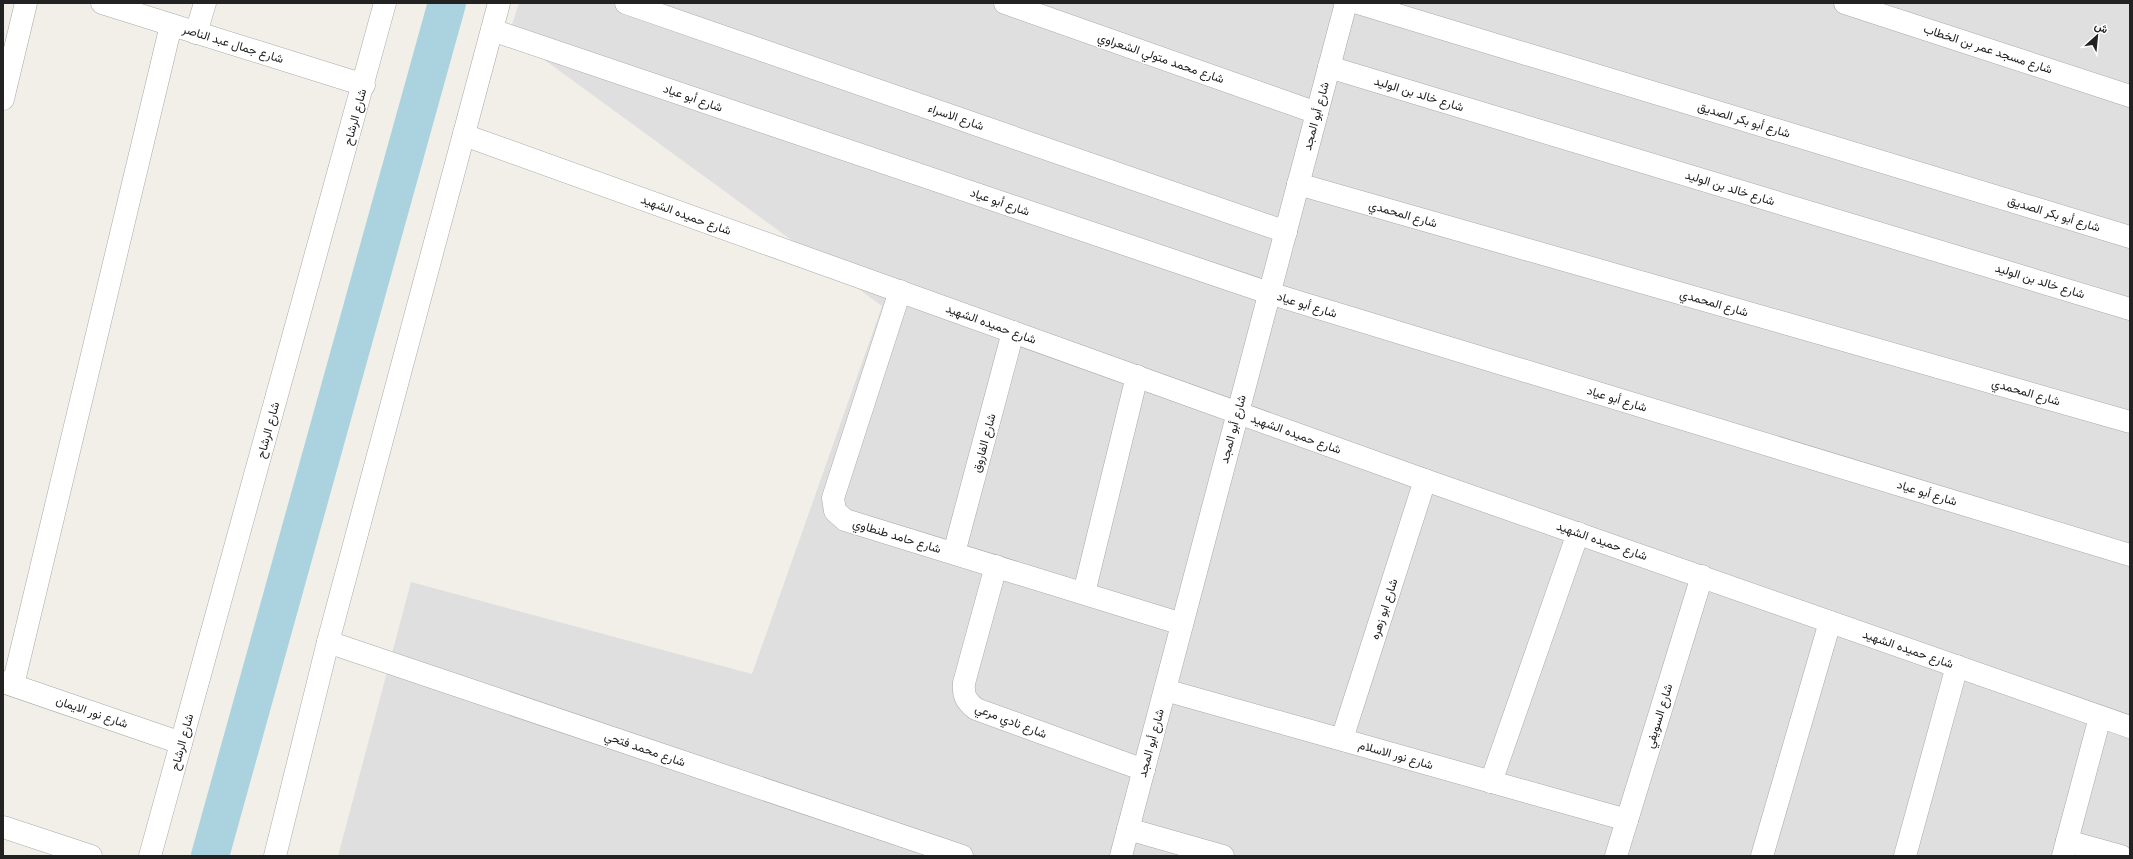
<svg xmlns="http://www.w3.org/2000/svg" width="2133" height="859" font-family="Arial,Vazirmatn,sans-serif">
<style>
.residential{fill:#e0dfdf}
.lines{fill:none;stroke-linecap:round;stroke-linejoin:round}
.canal{stroke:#aad3df;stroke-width:38}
.minor-casing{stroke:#a9a9a9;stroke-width:23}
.minor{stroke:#fff;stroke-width:22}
.labels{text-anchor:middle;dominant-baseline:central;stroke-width:3;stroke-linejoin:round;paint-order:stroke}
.street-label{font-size:12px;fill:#222;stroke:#fff}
</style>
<rect width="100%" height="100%" fill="#f2efe9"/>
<!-- residential -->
<path class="residential" d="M519,3H2130V856H338L411,582L752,674L882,306L509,34Z"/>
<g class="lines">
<!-- canal -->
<path class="canal" d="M210,856L447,3"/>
<!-- minor casing -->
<g class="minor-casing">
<g id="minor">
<path d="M102,3L364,85"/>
<path d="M626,3L1286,232"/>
<path d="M1005,3L1317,113"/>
<path d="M1358,3L2130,237"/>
<path d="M1845,3L2130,96"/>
<path d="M492,30L1269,293L2130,555"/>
<path d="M196,33L205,3"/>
<path d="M1329,67L2130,309"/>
<path d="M3,99L26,3"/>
<path d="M464,135L1425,480L2130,727"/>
<path d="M1298,184L2130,422"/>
<path d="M900,291L833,498L835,511L845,520L1182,624"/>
<path d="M954,553L1013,332"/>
<path d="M996,566L964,683C963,696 966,701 976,709L1144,770"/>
<path d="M1084,593L1137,376"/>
<path d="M328,642L962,856"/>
<path d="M3,682L181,743"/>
<path d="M13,685L171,25"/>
<path d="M1165,690L1627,820"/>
<path d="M1342,739L1425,480"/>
<path d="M1491,782L1578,533"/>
<path d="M3,827L91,856"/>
<path d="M1128,829L1223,856"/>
<path d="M2067,841L2121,856"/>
<path d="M150,856L385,3"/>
<path d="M275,856L328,642L499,3"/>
<path d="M1121,856L1346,3"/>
<path d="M1616,856L1702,576"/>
<path d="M1762,856L1830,622"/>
<path d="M1905,856L1957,666"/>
<path d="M2063,856L2100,717"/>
</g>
</g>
<!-- minor -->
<use href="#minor" class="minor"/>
</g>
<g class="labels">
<!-- street labels -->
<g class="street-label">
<text transform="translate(233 44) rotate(17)">شارع جمال عبد الناصر</text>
<text transform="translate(1988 49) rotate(18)">شارع مسجد عمر بن الخطاب</text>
<text transform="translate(1161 58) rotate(19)">شارع محمد متولي الشعراوي</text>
<text transform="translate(1419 94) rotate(17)">شارع خالد بن الوليد</text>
<text transform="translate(693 98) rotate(19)">شارع أبو عياد</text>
<text transform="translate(1316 116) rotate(-75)">شارع أبو المجد</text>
<text transform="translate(355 117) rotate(-75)">شارع الرشاح</text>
<text transform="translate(956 117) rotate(19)">شارع الاسراء</text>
<text transform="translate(1744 120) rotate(17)">شارع أبو بكر الصديق</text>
<text transform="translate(1730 188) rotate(17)">شارع خالد بن الوليد</text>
<text transform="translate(1000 202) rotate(19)">شارع أبو عياد</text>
<text transform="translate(1403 214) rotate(16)">شارع المحمدي</text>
<text transform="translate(2054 214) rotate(17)">شارع أبو بكر الصديق</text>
<text transform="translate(686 215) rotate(20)">شارع حميده الشهيد</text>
<text transform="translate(2040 281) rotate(17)">شارع خالد بن الوليد</text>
<text transform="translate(1714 303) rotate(16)">شارع المحمدي</text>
<text transform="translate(1307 305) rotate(17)">شارع أبو عياد</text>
<text transform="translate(991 324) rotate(20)">شارع حميده الشهيد</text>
<text transform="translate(2026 392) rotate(16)">شارع المحمدي</text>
<text transform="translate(1617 399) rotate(17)">شارع أبو عياد</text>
<text transform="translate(1233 429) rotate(-75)">شارع أبو المجد</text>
<text transform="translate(268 430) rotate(-75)">شارع الرشاح</text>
<text transform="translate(1296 434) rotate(20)">شارع حميده الشهيد</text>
<text transform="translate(984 443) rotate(-75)">شارع الفاروق</text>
<text transform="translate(1927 493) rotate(17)">شارع أبو عياد</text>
<text transform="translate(897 536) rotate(17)">شارع حامد طنطاوي</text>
<text transform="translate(1602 541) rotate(19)">شارع حميده الشهيد</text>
<text transform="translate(1384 609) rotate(-72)">شارع ابو زهره</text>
<text transform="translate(1908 649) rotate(19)">شارع حميده الشهيد</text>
<text transform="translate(92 712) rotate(19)">شارع نور الايمان</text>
<text transform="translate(1659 716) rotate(-73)">شارع السويفي</text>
<text transform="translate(1011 721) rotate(21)">شارع نادي مرعي</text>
<text transform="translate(182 742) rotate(-75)">شارع الرشاح</text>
<text transform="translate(1151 743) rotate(-75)">شارع أبو المجد</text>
<text transform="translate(645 749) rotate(19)">شارع محمد فتحي</text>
<text transform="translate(1396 755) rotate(16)">شارع نور الاسلام</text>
</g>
</g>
<!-- border -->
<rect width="2133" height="859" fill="none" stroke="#222222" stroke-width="8"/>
<!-- north arrow -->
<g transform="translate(2097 36) rotate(27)" stroke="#ffffff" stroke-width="3" paint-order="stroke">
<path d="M0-3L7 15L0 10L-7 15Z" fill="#222222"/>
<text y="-6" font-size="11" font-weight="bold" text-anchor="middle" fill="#222222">ش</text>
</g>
</svg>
